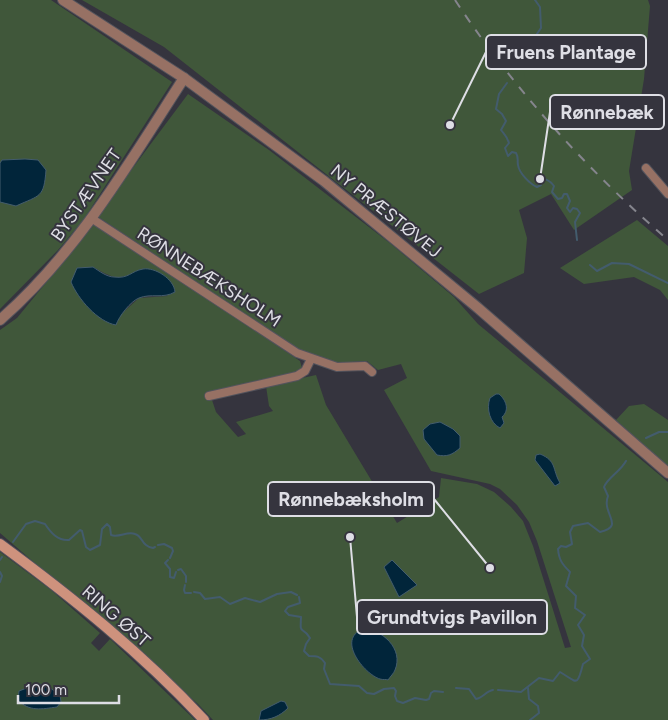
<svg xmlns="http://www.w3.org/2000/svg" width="668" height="720" font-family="Figtree,sans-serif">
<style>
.green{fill:#40573a;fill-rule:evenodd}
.water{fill:#01253a;stroke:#435c6d}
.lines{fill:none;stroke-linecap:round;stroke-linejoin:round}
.stream{stroke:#435c6d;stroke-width:2}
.minor-casing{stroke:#53535c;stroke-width:10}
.tertiary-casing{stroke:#53535c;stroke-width:12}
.secondary-casing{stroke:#53535c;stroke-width:12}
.minor{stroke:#977164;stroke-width:8}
.tertiary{stroke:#977164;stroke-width:10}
.secondary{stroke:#ce927d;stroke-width:10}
.rail{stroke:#85858d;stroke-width:2;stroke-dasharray:9 9;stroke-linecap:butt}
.labels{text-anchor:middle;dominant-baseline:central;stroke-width:4;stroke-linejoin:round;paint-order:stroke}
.street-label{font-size:18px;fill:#dedee5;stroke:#35343e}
.leader{fill:none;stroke:#dedee5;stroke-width:2}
.callout-dot{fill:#dedee5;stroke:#35343e;stroke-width:2}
.callout{fill:#35343e;stroke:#dedee5;stroke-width:2}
.callout-label{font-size:19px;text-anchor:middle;font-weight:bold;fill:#dedee5}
</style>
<rect width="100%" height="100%" fill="#35343e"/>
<!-- green -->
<g class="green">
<path d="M0,0H51L172,82L84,219L58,250L0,309Z"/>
<path d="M82,0H648L650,6L644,79L629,171L632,190L574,230L551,194L519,210L527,238L524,273L479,294L164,47Z"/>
<path d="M188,94L269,150L391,244L454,297L478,324L668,482V720H213L198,704L0,533V330L17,318L95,223L300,361L302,368L296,374L210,394L216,412L238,437L246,434L236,422L273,411L269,406L266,386L316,375L326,405L397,523L439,497L441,478L477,484L494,492L511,507L523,521L533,546L565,648L571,647L537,541L529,522L517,505L500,489L490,484L431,471L384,390L407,378L401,364L378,370L367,361L336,363L298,350L97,216ZM93,267C112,277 117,282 137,271L168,296L139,298L119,316Z"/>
<path d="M637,220L668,246V300L660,290L634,277L584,284L560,268Z"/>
<path d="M644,404L668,420V467L616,420L629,406Z"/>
<path d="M0,552L51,590L100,633L91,643L99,651L110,639L195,720H0Z"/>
</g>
<!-- water -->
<g class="water">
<path d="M25,159L38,160L46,170C44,198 40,195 16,206L0,202V163L2,160Z"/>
<path d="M93,267C99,271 107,277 114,277C129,279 131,271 143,269C155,267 174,279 175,292C163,299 151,293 139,298C131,301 119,316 116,325C98,322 78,299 71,282L77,268Z"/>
<path d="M496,394H499C506,400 510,410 502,417L504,423L500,428C490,423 486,409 490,398Z"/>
<path d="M440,422L453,429L460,436V448C452,455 447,457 437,455L424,439L423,430L430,424Z"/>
<path d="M540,454C557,461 552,469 560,483L555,486L535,460L536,455Z"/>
<path d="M392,560L417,585L399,597L384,567Z"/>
<path d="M363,629C382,629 404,649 395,670C394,673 390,677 388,680C386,679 383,680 380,679C364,674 336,639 363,629Z"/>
<path d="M37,684L46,685L60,695L61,702L57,707C42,709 29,712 18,700L19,691Z"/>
<path d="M281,701L285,702L288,708C280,716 271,720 259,720L261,711Z"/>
</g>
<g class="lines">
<!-- stream -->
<g class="stream">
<path d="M522,69L528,63L531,56L530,47L532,41L541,28L540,7L535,0"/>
<path d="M507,83L499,94L496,109L502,114L506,121L501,130C505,135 507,136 509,143L505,148L508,156L512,152L516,153C519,158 517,160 518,165C519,173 530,184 537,187L541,185L539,180C544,177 550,181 554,186L552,192L558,199L562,198L564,194H567L570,201L567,208L570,212L573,208L577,209L580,213L575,222L577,240"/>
<path d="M590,265L597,271L612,263L629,264L668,283"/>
<path d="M646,438L659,432H668"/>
<path d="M13,542L26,524L35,521L45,524C51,533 58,541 69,540L80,530L82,531L86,547L90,550L100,545L102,529L107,524L110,527L111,535C119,538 127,531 135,534C143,536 141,546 153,548L155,547"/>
<path d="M158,545L164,544L172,548L173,551L170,558"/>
<path d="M0,560L2,557"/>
<path d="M168,560L165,563L170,569V577L174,578L176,572"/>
<path d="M178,570L181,569L186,576V582"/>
<path d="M0,572L2,576L0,582"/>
<path d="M185,585L184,590L185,593H191"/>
<path d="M194,592L200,593L205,599L220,597L230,604L245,598L260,602L277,594L291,592L297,595"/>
<path d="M299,597L300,603L288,607L285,611L289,615L301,617C300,637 301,624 310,638L306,644L304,651L309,656C317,656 320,656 325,663L324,669L330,684L359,686L367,693L374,694L384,689L394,688L396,691L395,696L397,701L403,703L415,698L426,700L429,699L431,693L434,691L443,692"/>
<path d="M456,688L469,689L476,699C483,698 486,691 493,690"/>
<path d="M528,688L529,699L538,706L539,713L530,720"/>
<path d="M498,690L521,692L539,678L553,681L560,672C577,682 577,688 583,664L590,659L582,646L584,635L578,625L585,615L575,608L576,596L566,586L570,572C562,564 559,560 558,549L561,546L566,547L572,544L570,532L573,526L588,523L600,532C626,526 601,514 608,496L604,487C608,477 620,472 626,461"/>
</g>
<!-- minor casing -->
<g class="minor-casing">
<g id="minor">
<path d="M646,168L668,194"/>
<path d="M91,218L297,353L337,367L365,366L372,372"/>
<path d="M209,396L297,376L305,371L311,359"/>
</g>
</g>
<!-- tertiary casing -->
<g class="tertiary-casing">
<g id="tertiary">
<path d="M63,0L184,78L324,181L478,308L668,473"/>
<path d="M0,320C77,253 129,163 184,78"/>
</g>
</g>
<!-- secondary casing -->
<g class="secondary-casing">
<path id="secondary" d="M0,544C72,597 143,654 204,720"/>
</g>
<!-- minor -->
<use href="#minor" class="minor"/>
<!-- tertiary -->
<use href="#tertiary" class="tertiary"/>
<!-- secondary -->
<use href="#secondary" class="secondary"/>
<!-- rail -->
<path class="rail" d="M455,0C514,89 587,170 668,240"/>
</g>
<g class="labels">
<!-- street labels -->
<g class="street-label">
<text transform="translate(86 195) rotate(-55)">BYSTÆVNET</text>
<text transform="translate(386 211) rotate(39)">NY PRÆSTØVEJ</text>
<text transform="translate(209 277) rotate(33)">RØNNEBÆKSHOLM</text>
<text transform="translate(116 616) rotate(41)">RING ØST</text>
</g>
</g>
<!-- callouts -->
<path class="leader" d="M450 125L486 52M540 179L550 112M490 568L434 499M350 537L357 617"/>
<g class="callout-dot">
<circle cx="450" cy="125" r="5"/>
<circle cx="540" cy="179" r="5"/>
<circle cx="490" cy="568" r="5"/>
<circle cx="350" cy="537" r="5"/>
</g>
<g class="callout">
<rect x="486" y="35" width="160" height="34" rx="5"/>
<rect x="550" y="95" width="114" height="34" rx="5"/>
<rect x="268" y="482" width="166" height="34" rx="5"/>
<rect x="357" y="600" width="190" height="34" rx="5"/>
</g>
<g class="callout-label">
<text x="566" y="59">Fruens Plantage</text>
<text x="607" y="119">Rønnebæk</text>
<text x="351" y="506">Rønnebæksholm</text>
<text x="452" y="624">Grundtvigs Pavillon</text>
</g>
<!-- scale -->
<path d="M18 695v8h101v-8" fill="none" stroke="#dedee5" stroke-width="2.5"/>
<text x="25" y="695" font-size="15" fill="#dedee5" stroke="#35343e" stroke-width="4" paint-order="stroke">100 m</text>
</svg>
